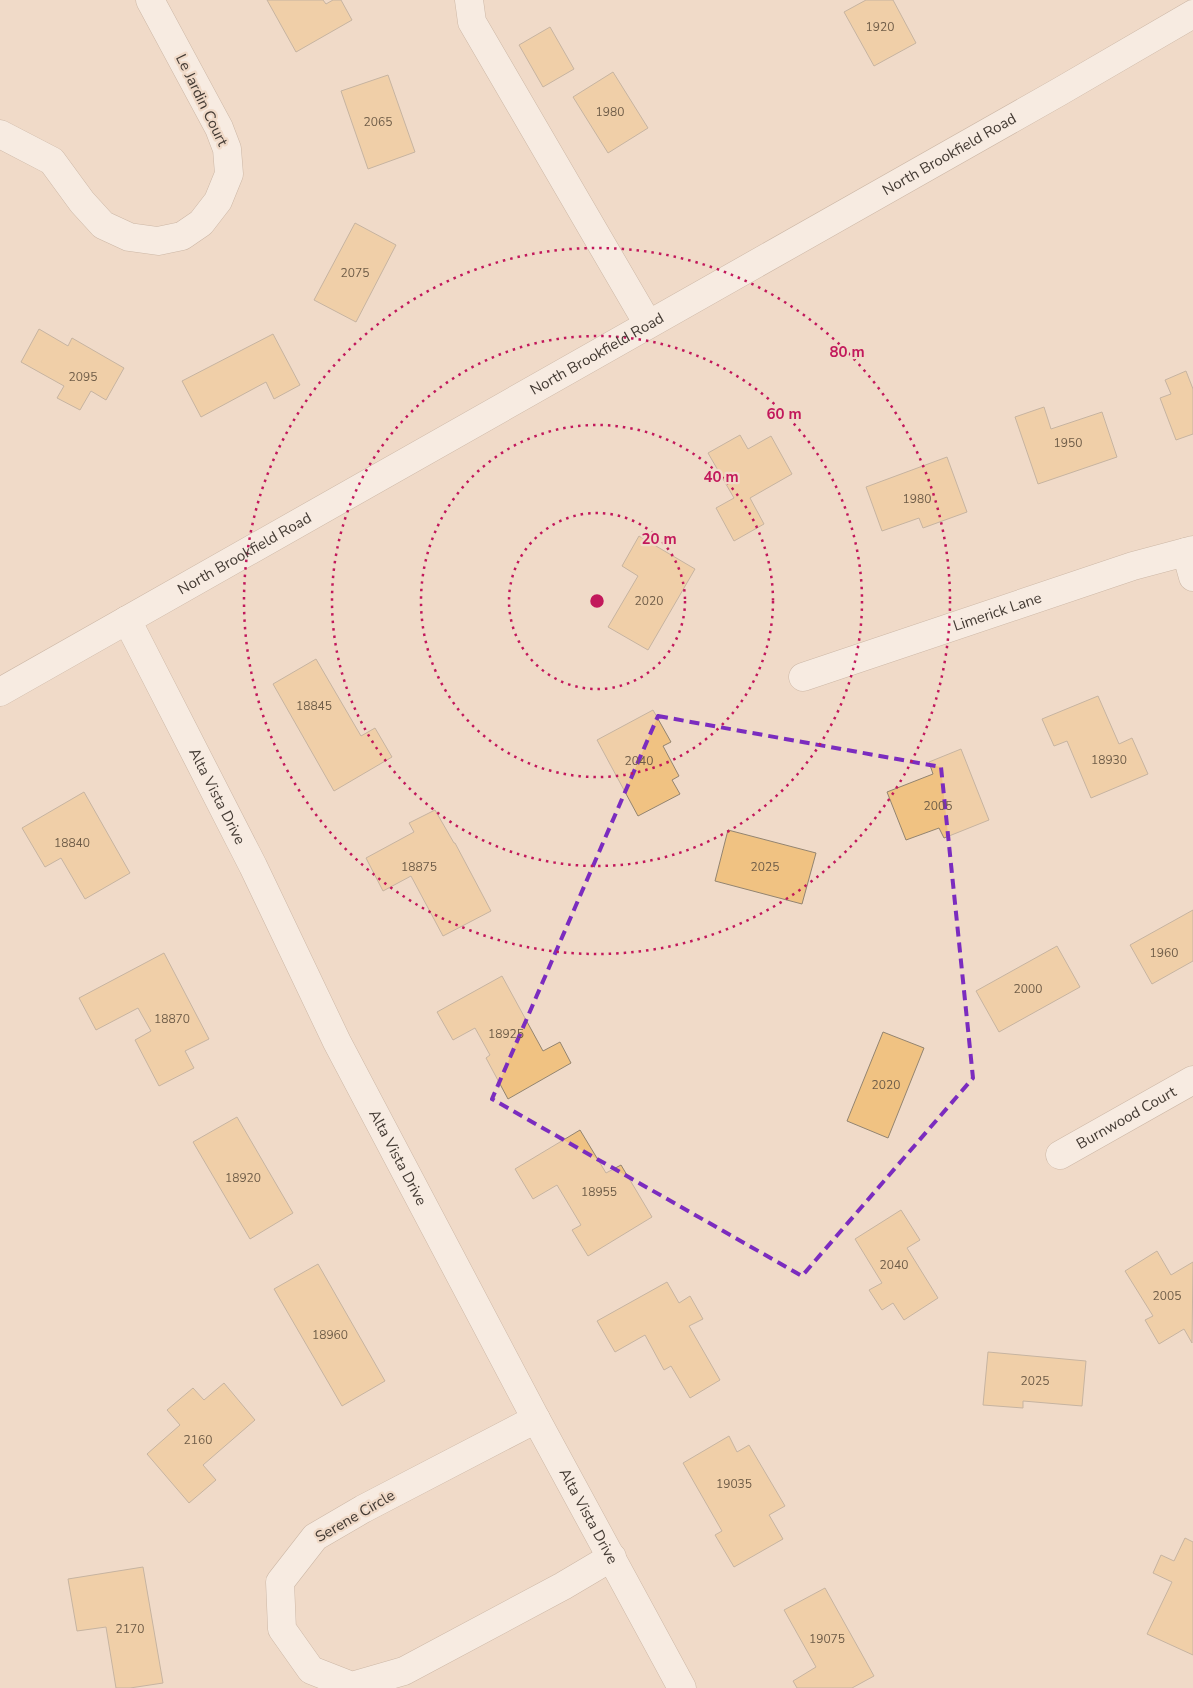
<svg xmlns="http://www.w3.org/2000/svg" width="1193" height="1688" font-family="'Nunito Sans',sans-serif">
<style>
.building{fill:#f0c282;stroke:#938470}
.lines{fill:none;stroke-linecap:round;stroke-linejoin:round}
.minor-casing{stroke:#a28d7d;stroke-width:29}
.minor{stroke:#fff;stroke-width:28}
.marked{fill:none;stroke:#7b2cbf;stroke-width:4;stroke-dasharray:10 6;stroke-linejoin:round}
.ring{fill:none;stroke:#c2185b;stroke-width:2.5;stroke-dasharray:2.5 5}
.labels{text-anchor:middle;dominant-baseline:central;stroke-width:4.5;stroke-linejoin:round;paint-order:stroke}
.number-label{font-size:12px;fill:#6f5d48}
.street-label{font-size:15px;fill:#443b34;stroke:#f0dac8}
.centre{fill:#c2185b;stroke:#f0dac8;stroke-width:2.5}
.ring-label{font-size:15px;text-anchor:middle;font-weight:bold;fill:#c2185b;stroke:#f0dac8;stroke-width:4.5;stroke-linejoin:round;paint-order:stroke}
</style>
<rect width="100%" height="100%" fill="#f0dac8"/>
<!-- building -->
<g class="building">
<path d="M267,0H323L326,4L333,0H341L352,20L296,52Z"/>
<path d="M866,0H893L916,43L874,66L844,12Z"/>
<path d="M550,27L574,69L543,87L519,45Z"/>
<path d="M613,72L648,128L608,153L573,97Z"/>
<path d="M388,75L415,152L368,169L341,91Z"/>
<path d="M355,223L396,245L356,322L314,300Z"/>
<path d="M39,329L68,346L72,338L124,368L106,400L91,391L80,410L57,398L64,386L21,362Z"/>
<path d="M273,334L300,385L274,399L266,382L201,417L182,381Z"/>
<path d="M1186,371L1193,389V434L1176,440L1160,398L1171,394L1165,380Z"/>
<path d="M1044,407L1051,429L1102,412L1117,457L1038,484L1015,417Z"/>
<path d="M740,435L748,449L771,436L792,474L750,498L764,524L734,541L716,508L734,498L708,453Z"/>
<path d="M947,457L967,512L923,528L919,518L882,531L866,487Z"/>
<path d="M639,536L695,569L648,650L608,627L638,576L622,566Z"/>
<path d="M316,659L361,736L375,728L392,757L334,791L273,684Z"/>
<path d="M1098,696L1119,744L1132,738L1148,774L1091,798L1067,741L1054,746L1042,719Z"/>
<path d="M653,710L671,742L663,746L679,776L672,780L680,794L638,816L597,740Z"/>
<path d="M961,749L989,820L944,838L939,828L906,840L887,792L933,774L929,762Z"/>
<path d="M84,792L130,873L85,899L61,858L45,867L22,828Z"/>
<path d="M435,810L454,843H455L491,911L443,936L411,876L383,891L366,858L414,832L409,823Z"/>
<path d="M728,830L816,853L802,904L715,881Z"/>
<path d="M1193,910V961L1152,984L1130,945Z"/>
<path d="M1057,946L1080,987L999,1032L976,991Z"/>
<path d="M164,953L209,1039L185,1051L194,1068L159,1086L135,1040L151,1031L138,1008L96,1030L79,998Z"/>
<path d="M502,976L543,1051L560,1042L571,1063L508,1099L486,1058L490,1055L475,1028L453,1040L437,1012Z"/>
<path d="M883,1032L924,1048L888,1138L847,1121Z"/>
<path d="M237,1117L293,1213L250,1239L193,1142Z"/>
<path d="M580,1130L606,1173L621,1165L652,1217L588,1256L572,1230L581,1225L557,1185L533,1199L515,1169Z"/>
<path d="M901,1210L920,1240L907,1248L938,1298L904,1320L893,1303L882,1310L869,1290L882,1283L855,1239Z"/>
<path d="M1157,1251L1171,1275L1193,1262L1192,1343L1184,1329L1159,1344L1145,1320L1153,1316L1125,1271Z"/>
<path d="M318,1264L385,1381L342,1406L274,1289Z"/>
<path d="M667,1282L679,1303L690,1296L703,1319L689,1326L720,1380L690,1398L671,1366L664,1370L645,1335L615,1352L597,1321Z"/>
<path d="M988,1352L1086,1361L1082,1406L1023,1401V1408L983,1405Z"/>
<path d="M224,1383L255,1420L203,1465L216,1480L189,1503L147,1454L180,1425L167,1410L193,1388L204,1400Z"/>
<path d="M729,1436L737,1452L749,1445L785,1506L769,1515L783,1539L734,1567L715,1535L722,1531L683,1463Z"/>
<path d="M1185,1538L1193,1542V1655L1147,1634L1172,1582L1153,1573L1161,1555L1174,1561Z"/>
<path d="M143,1567L163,1683L130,1688H116L106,1627L77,1631L68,1579Z"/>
<path d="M825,1588L874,1676L852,1688H797L793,1681L816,1667L784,1610Z"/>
</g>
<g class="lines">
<!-- minor casing -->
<g class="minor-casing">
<g id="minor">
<path d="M469,0L472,22L648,324"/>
<path d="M0,134L52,161L82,202L103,225L129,237L158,241L182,236L201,223L218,201L229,174L227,149L219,128L150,0"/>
<path d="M1186,552L1193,577"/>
<path id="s1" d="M127,620L253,866L337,1042L536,1419L682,1688"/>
<path id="s2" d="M803,677L1133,566L1193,550"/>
<path id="s3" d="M0,692L1059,92L1193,14"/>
<path id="s4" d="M1060,1155L1193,1080"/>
<path d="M536,1419L363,1509L315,1537L280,1582L282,1629L311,1670L352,1686L404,1671L563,1586L612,1557"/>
</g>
</g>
<!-- minor -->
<use href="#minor" class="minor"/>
</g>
<!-- marked area -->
<path d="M0 0H1193V1688H0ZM658,716L941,767L973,1078L802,1276L492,1099Z" fill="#f0dac8" fill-opacity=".55" fill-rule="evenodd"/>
<path class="marked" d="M658,716L941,767L973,1078L802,1276L492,1099Z"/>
<!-- distance rings -->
<g class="ring">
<circle cx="597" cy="601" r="88"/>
<circle cx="597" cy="601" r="176"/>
<circle cx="597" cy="601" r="265"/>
<circle cx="597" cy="601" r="353"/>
</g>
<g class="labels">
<!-- number labels -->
<g class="number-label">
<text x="880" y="27">1920</text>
<text x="610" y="112">1980</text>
<text x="378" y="122">2065</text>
<text x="355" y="273">2075</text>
<text x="83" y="377">2095</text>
<text x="1068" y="443">1950</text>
<text x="917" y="499">1980</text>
<text x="649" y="601">2020</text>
<text x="314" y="706">18845</text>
<text x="1109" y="760">18930</text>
<text x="639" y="761">2040</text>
<text x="938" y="806">2005</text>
<text x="72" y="843">18840</text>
<text x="419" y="867">18875</text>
<text x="765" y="867">2025</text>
<text x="1164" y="953">1960</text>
<text x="1028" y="989">2000</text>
<text x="172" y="1019">18870</text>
<text x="506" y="1034">18925</text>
<text x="886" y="1085">2020</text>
<text x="243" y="1178">18920</text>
<text x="599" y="1192">18955</text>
<text x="894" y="1265">2040</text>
<text x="1167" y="1296">2005</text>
<text x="330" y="1335">18960</text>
<text x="1035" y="1381">2025</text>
<text x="198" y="1440">2160</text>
<text x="734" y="1484">19035</text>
<text x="130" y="1629">2170</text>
<text x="827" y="1639">19075</text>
</g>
<!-- street labels -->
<g class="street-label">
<text transform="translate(202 100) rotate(64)">Le Jardin Court</text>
<text stroke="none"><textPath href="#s3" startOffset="1091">North Brookfield Road</textPath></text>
<text stroke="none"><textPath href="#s3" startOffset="686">North Brookfield Road</textPath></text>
<text stroke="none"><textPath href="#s3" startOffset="281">North Brookfield Road</textPath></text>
<text stroke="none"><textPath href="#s2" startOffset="205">Limerick Lane</textPath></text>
<text stroke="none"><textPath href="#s1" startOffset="198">Alta Vista Drive</textPath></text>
<text stroke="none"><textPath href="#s4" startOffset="76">Burnwood Court</textPath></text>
<text stroke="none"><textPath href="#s1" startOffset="602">Alta Vista Drive</textPath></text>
<text stroke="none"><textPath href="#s1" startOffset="1008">Alta Vista Drive</textPath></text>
<text transform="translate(355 1516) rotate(-30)">Serene Circle</text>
</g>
</g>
<circle cx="597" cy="601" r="8" class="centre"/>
<g class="ring-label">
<text x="847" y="357">80 m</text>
<text x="784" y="419">60 m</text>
<text x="721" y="482">40 m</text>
<text x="659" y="544">20 m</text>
</g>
</svg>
